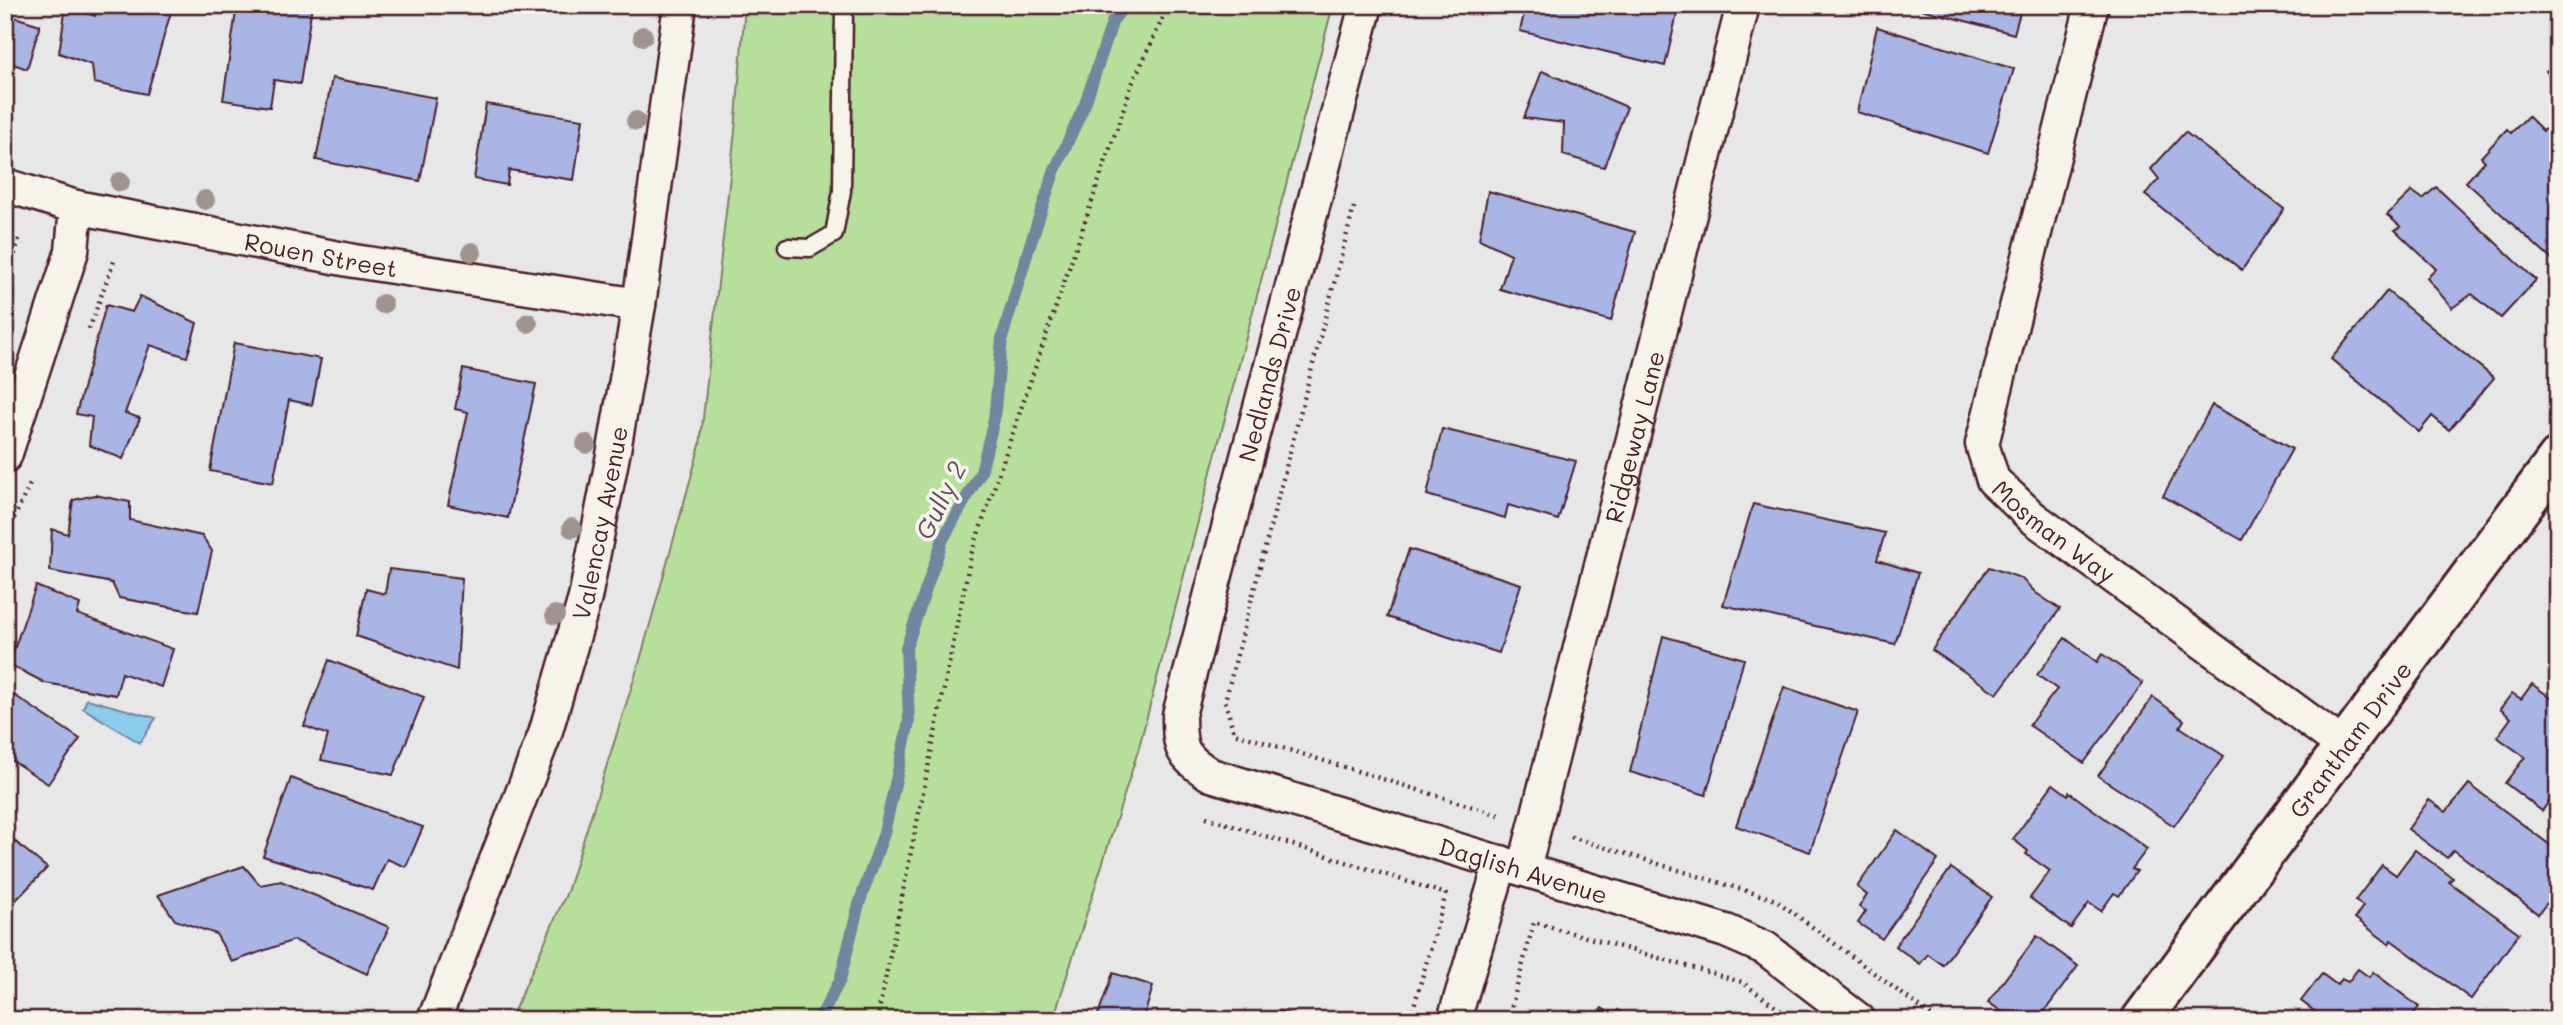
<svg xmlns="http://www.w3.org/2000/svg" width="2563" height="1025" font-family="Mali,sans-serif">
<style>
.green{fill:#b6df9c;stroke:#807f64;stroke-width:2}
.water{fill:#8bcbec;stroke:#71869f;stroke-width:2}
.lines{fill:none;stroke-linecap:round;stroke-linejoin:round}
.stream{stroke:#71869f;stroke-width:12}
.building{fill:#a8b5e5;stroke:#4a1f2b;stroke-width:2}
.service-casing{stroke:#4a1f2b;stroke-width:21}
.minor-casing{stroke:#4a1f2b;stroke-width:37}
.tertiary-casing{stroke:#4a1f2b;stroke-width:44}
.path{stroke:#4a1f2b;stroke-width:4.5;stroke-dasharray:2 5;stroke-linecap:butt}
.service{stroke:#f7f3e8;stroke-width:16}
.minor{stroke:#f7f3e8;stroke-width:32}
.tertiary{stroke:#f7f3e8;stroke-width:38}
.tree{fill:#a0938f}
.labels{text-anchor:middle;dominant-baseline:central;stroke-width:7;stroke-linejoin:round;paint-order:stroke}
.street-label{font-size:24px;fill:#4a1f2b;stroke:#f7f3e8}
.water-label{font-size:26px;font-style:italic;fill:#5e5365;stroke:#f7f3e8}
</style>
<rect width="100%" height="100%" fill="#e7e7e7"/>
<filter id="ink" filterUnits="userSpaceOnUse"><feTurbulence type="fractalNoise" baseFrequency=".0143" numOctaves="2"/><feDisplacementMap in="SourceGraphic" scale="14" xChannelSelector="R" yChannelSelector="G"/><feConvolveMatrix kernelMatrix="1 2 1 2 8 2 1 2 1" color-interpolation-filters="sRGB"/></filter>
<g filter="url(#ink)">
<!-- green -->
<path class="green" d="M745,5H1333L1138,751L1053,1020H510L567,892L640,660L700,445L735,131Z"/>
<!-- water -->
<path class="water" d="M87,699L156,718L140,743L83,708Z"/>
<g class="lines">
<!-- stream -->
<path class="stream" d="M819,1020L840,980L859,904L884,833L909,722L906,648L943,539L981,472L994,419L1002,338L1028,251L1054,172L1085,104L1113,20L1125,5"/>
</g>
<!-- building -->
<g class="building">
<path d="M98,5H173L147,94L94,83L92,65L59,53L66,6L95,16Z"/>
<path d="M237,5H312L300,84L274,80L270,107L223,100Z"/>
<path d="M1526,5H1679L1665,66L1520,31Z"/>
<path d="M1906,5H2022L2014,34Z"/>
<path d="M5,14L40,25L27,69L5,61Z"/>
<path d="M2558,23V37L2551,28Z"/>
<path d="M1877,27L2014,69L1988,153L1857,112Z"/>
<path d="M2558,62V85L2546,71Z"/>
<path d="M1542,71L1627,107L1604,167L1563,155L1564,123L1524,118Z"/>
<path d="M332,78L436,98L420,181L316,160Z"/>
<path d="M486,104L583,119L574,180L509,170L507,185L474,179Z"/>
<path d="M2528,116L2543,131L2545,129L2558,140V252L2551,259L2466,182L2485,161L2481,157L2507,129L2511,133Z"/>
<path d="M2185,132L2284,209L2242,270L2145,195L2159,179L2151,169Z"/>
<path d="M2436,187L2536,280L2501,318L2472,294L2452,308L2427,278L2436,269L2395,230L2401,227L2387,215L2412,191L2423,199Z"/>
<path d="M1488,191L1635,232L1611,321L1500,289L1511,254L1479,239Z"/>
<path d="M2387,291L2494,378L2449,430L2432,416L2419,432L2331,359Z"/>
<path d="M140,296L197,323L187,357L150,345L125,413L140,418L123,459L89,445L92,417L76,414L106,305L132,312Z"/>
<path d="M234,343L321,359L312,405L289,400L273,483L210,471Z"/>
<path d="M463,369L536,384L508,518L448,505L468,412L455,409Z"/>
<path d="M2212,405L2292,449L2242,540L2163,496Z"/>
<path d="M1442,429L1576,461L1558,520L1508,505L1505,518L1427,495Z"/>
<path d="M95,495L130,502V520L202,536L212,551L198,612L119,598L112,583L50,571L52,529L68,534L73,500Z"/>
<path d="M1753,504L1885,533L1877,560L1918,573L1895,644L1723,605Z"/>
<path d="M1409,549L1521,584L1499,653L1387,617Z"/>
<path d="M1989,567L2021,578L2036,593L2060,609L1997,694L1932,650Z"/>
<path d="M389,569L462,578L457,670L356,636L366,589L385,594Z"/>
<path d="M36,586L80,604L77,614L173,649L161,687L122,673L116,695L45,683L9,664Z"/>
<path d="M1663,636L1744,659L1706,795L1630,772Z"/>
<path d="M2065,638L2097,662L2102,654L2143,683L2084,763L2029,725L2057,689L2037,675Z"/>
<path d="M329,660L424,697L393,775L321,760L328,735L304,726Z"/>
<path d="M2558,667V683L2550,677Z"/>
<path d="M2532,684L2558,703V789L2542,811L2505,783L2525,757L2497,737L2511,718L2500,709L2512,693L2521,699Z"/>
<path d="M1784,687L1858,712L1810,852L1736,826Z"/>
<path d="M5,689L80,739L48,784L5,756Z"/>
<path d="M2153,697L2184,720L2180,727L2224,756L2174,826L2098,776Z"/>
<path d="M291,778L423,827L406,867L387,859L373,890L263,856Z"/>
<path d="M2053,784L2068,795L2069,792L2147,849L2132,869L2137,871L2119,896L2114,893L2101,911L2089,903L2071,928L2030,898L2050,871L2026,854L2028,851L2013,839Z"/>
<path d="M2469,784L2558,851V889L2538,914L2454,850L2447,858L2408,829L2429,800L2446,812Z"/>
<path d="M1897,830L1938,860L1882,939L1858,923L1866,911L1859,907L1867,895L1857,887Z"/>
<path d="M5,833L47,868L15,901L5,892Z"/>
<path d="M2415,850L2453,878L2449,882L2519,933L2471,999L2391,940L2389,944L2355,918L2363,906L2355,901L2382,865L2396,875Z"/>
<path d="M244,866L260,885L281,881L389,927L367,974L294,940L232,962L216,934L175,920L158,895Z"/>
<path d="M1951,868L1992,897L1943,965L1928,954L1920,964L1895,946Z"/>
<path d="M2037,936L2078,966L2038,1020H2000L2005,1014L1988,1002Z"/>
<path d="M2358,969L2369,977L2373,972L2419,1007L2409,1020H2326L2301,1001L2322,974L2337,985L2342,979L2348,982Z"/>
<path d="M1113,973L1153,986L1143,1020H1096Z"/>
<path d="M1602,1008L1614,1016L1618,1010L1632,1020H1593Z"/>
<path d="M1737,1010L1751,1020H1730Z"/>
<path d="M1280,1011L1306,1020H1277Z"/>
</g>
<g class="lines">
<!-- service casing -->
<g class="service-casing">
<path id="service" d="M787,247L810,248L834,234L842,191L844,5"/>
</g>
<!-- minor casing -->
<g class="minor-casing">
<g id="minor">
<path id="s1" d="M1366,5L1179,715C1179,749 1181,756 1211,775L1726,931L1765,948L1859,1020"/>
<path id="s2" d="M2092,5L1982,444L1993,480L2032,517L2344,746"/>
<path id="s3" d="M5,185L76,207L354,261L639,305"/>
<path d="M5,456L72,251L76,207"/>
<path id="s4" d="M1524,869L1743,5"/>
<path id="s5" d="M434,1020L545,734L585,598L614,450L639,305L680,5"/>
<path d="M1454,1020L1501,862"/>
</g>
</g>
<!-- tertiary casing -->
<g class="tertiary-casing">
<g id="tertiary">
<path id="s6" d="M2141,1020L2558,458"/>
</g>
</g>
<!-- path -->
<g class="path">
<path d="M1354,207L1225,701L1234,733L1499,815"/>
<path d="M5,288L20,235"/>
<path d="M89,329L114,261"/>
<path d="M5,537L30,484"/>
<path d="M1206,817L1446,894L1410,1020"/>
<path d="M1571,837L1776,900L1937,1020"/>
<path d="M877,1020L971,555L1132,84L1169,5"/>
<path d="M1508,1020L1534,922L1742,982L1781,1011"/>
</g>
<!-- service -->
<use href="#service" class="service"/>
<!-- minor -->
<use href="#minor" class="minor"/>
<!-- tertiary -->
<use href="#tertiary" class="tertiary"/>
</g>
<!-- trees -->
<g class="tree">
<circle cx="643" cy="36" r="10"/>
<circle cx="636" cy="121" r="10"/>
<circle cx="120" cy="182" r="10"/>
<circle cx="205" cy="200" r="10"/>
<circle cx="472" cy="252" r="10"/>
<circle cx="383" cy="304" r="10"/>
<circle cx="528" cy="323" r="10"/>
<circle cx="586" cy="444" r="10"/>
<circle cx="572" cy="528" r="10"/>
<circle cx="555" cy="615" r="10"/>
</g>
</g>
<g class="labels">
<!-- street labels -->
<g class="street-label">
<text stroke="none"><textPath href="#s3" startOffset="324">Rouen Street</textPath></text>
<text transform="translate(1269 374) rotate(-75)">Nedlands Drive</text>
<text stroke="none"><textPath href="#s4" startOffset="446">Ridgeway Lane</textPath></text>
<text stroke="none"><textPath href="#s5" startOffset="525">Valencay Avenue</textPath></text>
<text stroke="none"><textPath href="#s2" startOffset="570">Mosman Way</textPath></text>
<text stroke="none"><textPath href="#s6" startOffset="350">Grantham Drive</textPath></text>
<text stroke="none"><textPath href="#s1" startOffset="1134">Daglish Avenue</textPath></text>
</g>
<!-- water labels -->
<g class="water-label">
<text transform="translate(940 500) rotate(-64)">Gully 2</text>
</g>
</g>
<!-- margin -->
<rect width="2563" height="1025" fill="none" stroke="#f7f3e8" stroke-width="28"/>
<rect x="14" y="14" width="2535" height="997" fill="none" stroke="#4a1f2b" stroke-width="2.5" filter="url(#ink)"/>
</svg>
